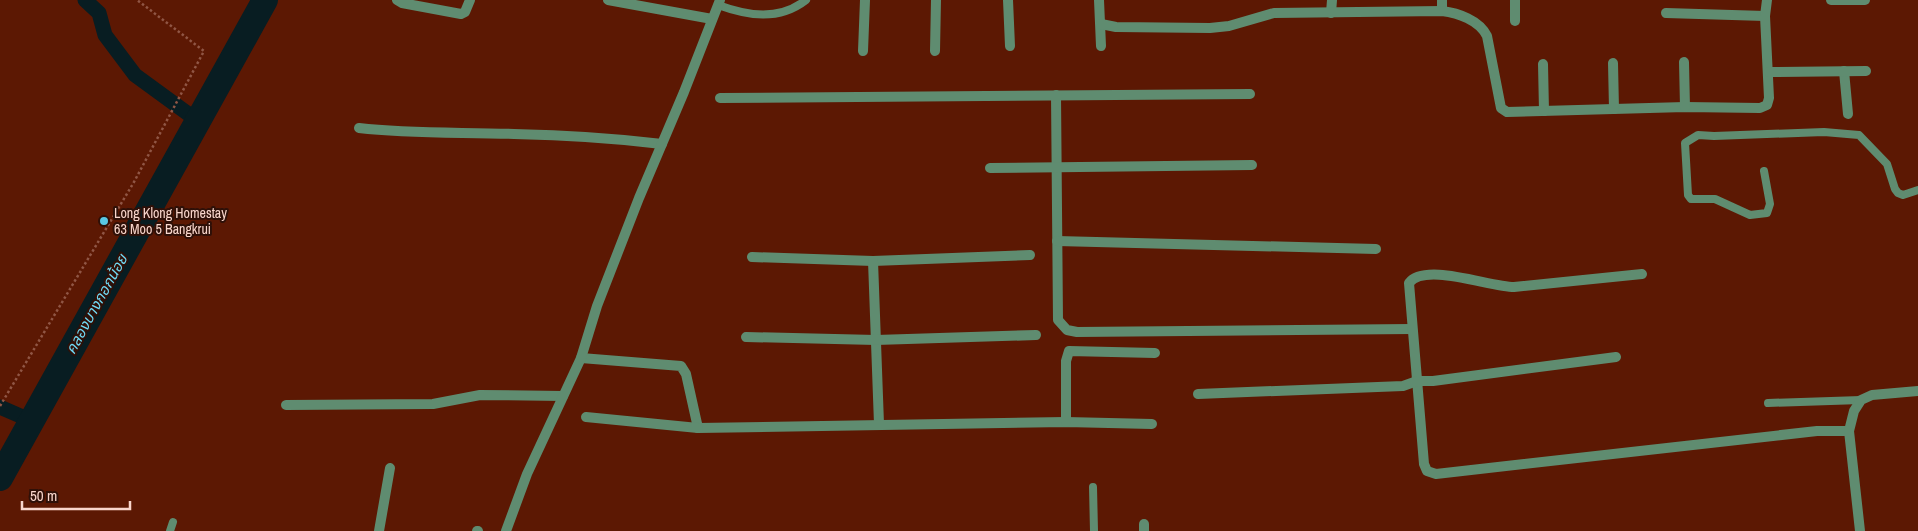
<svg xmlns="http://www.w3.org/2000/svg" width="1918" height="531" font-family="'Archivo Narrow','Noto Sans Thai',sans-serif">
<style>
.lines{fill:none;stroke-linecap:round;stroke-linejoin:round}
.canal{stroke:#081d22;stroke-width:15}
.river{stroke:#081d22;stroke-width:26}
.path{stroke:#905645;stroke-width:2.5;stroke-dasharray:2.5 2.5;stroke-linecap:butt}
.service{stroke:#5f8c70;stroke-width:8}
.minor{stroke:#5f8c70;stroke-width:10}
.tertiary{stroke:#5f8c70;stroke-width:10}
.poi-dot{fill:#59c8e4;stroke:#2e1008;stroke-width:2}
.labels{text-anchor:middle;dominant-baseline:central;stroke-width:4;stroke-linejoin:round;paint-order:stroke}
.poi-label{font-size:14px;fill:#f9d6cc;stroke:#2e1008;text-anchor:start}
.water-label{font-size:15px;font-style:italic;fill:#71dbf6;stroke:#2e1008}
</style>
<rect width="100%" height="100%" fill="#5c1803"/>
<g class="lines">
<!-- canal -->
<g class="canal">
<path d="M85,0L99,13L105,35L135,75L198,121"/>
<path d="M0,407L32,421"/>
</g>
<!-- river -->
<path class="river" d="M0,478L265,0"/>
<!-- path -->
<path class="path" d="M0,406L134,182L204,51L137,0"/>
<!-- service -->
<g class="service">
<path d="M718,5C748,16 779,21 806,0"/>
<path d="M1764,171L1770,204L1767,213L1750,215L1715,199H1691L1688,195L1685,143L1698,135L1714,136L1824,132L1859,135L1887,164L1895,189L1898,193L1903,195L1918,190"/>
<path d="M1768,403L1861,400"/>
<path d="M1093,487L1094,531"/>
<path d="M170,531L173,522"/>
</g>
<!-- minor -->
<g class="minor">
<path d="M397,0L402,3L461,14L465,12L470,0"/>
<path d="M608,0L712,19"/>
<path d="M1008,0L1010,46"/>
<path d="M1099,0L1101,46"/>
<path d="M1442,0V11"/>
<path d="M1831,0H1865"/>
<path d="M1331,13L1332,0"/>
<path d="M1666,13L1765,16"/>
<path d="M1515,21V0"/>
<path d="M1101,24L1116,27L1210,28L1229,26L1274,13L1442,11C1458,13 1479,20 1487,36L1501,108L1507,112L1685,107L1760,108L1767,105L1769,98L1765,16L1767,0"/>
<path d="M863,51L865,0"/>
<path d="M935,51L936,0"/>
<path d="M1684,62L1685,107"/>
<path d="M1613,63L1614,109"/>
<path d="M1543,64L1544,111"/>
<path d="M1844,71L1848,114"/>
<path d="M1769,72L1866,71"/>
<path d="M1056,95L1058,320L1067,330L1077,332L1412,329"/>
<path d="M720,98L1250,94"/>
<path d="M359,128C410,134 462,132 514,134C564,135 613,138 662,144"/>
<path d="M990,168L1252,165"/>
<path d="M1057,241L1376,249"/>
<path d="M752,257L873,261L1030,255"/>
<path d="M873,261L879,424"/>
<path d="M1642,274L1514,287C1490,287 1425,262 1409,283L1424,464L1427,471L1436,474L1817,431H1849"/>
<path d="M746,337L876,340L1036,335"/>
<path d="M581,358L681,366L686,374L698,428L1066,422L1152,424"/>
<path d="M1198,394L1403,386L1417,381H1433L1616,357"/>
<path d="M286,405L433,404L480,395L563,396"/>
<path d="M586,417L698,428"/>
<path d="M1066,422V361L1069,351L1155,353"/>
<path d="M1144,524V531"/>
<path d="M379,531L390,468"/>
<path d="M477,531H478"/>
<path d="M506,531L527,474L581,358L597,306L639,198L684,92L720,0"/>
</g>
<!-- tertiary -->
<path class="tertiary" d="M1860,531L1849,431L1854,411L1861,400L1872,395L1918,391"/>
</g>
<!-- markers -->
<circle class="poi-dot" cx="104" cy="221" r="5"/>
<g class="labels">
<!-- poi labels -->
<g class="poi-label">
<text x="114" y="213">Long Klong Homestay<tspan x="114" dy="16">63 Moo 5 Bangkrui</tspan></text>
</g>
<!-- water labels -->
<g class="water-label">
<text transform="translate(96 304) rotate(-61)">คลองบางกอกน้อย</text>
</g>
</g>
<!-- scale -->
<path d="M22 501v8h108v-8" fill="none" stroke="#f9d6cc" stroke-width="2.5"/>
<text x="30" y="501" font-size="15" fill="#f9d6cc" stroke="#2e1008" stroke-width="4" paint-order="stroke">50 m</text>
</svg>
